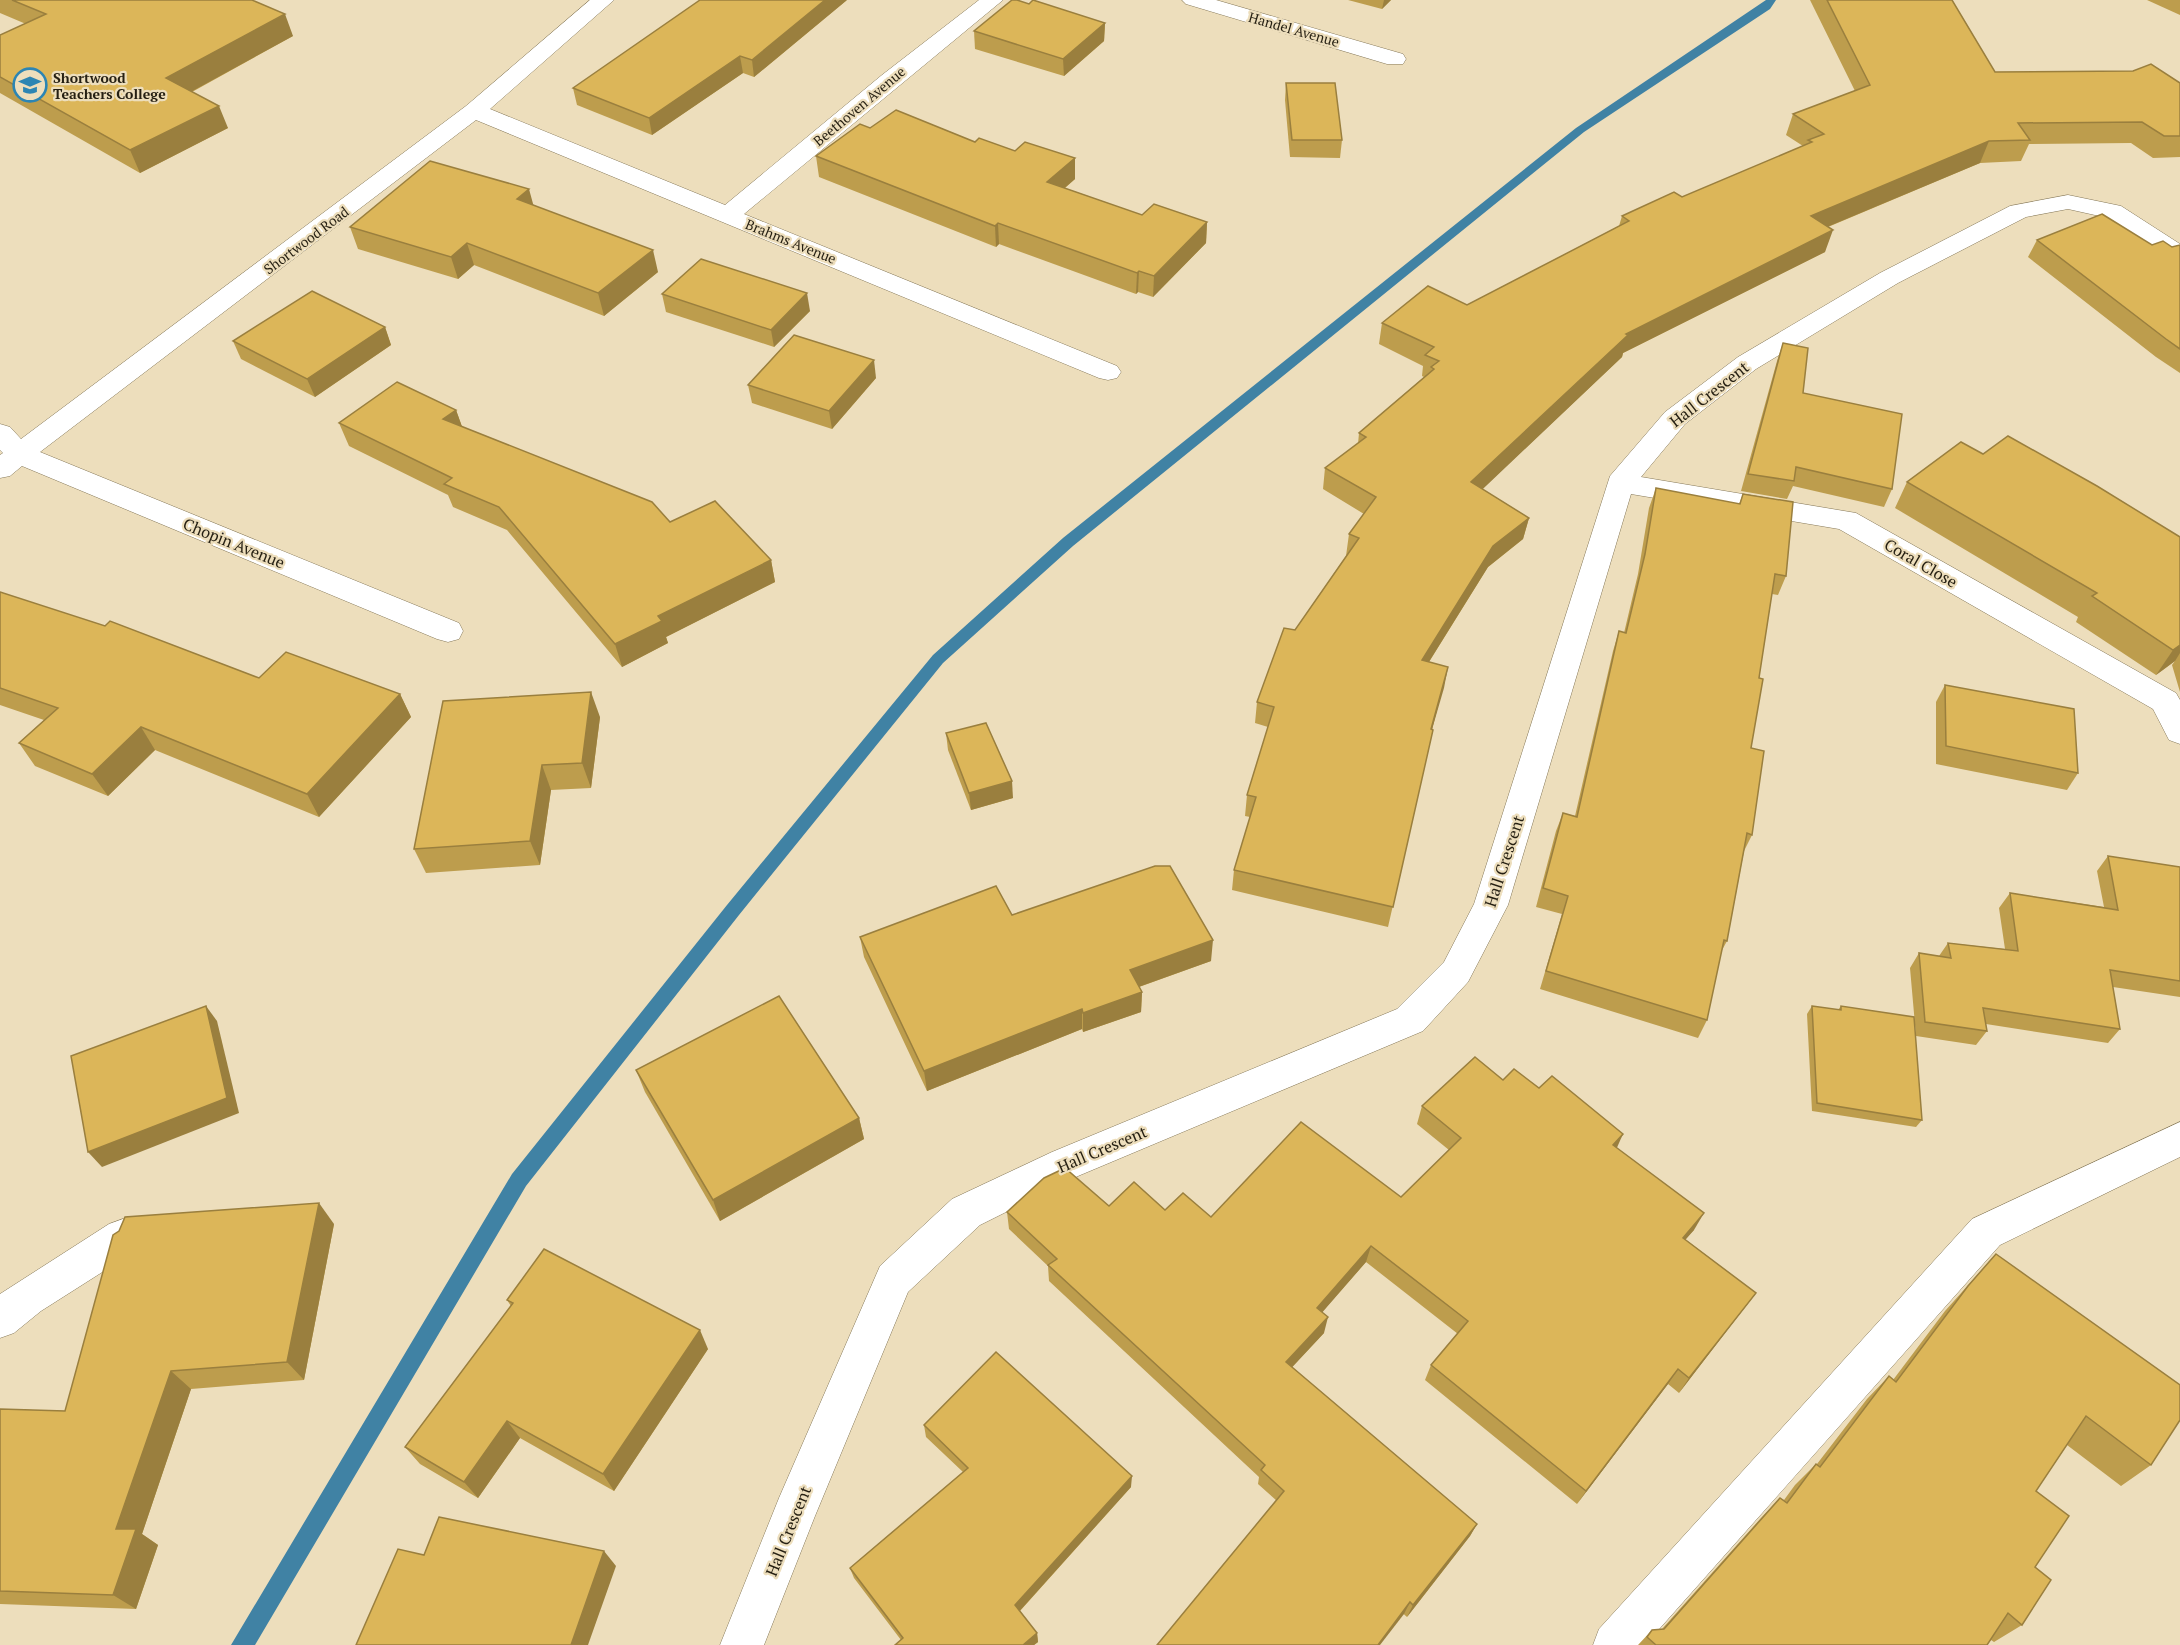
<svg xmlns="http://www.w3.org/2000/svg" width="2180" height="1645" font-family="'PT Serif',serif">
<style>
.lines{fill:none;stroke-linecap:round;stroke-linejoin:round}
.stream{fill:#4082a4;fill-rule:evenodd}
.street-casing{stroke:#857859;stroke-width:1}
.street{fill:#fff;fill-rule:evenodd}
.wall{fill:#bd9d4d}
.shaded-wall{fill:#9a7f3e}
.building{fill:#dcb659;stroke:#9a7f3e;stroke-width:1.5}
.labels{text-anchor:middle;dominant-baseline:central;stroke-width:4.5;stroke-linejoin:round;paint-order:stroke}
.far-street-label{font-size:14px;fill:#251f12;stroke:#eddebc}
.far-poi-label{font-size:14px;font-weight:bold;fill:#251f12;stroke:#eddebc;text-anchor:start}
.street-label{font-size:16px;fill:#251f12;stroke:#eddebc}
</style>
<rect width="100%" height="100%" fill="#eddebc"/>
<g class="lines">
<!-- stream -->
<path class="stream" d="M1766,0H1776L1770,9L1584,132L1073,546L943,663L739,915L526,1186L255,1645H231L512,1174L727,905L933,655L1063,538L1576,128Z"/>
<!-- street casing -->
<g class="street-casing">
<g id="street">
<path d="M590,0H614L490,109L725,205L882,75L979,0H1003L744,214L1117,366L1121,372L1117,378L1108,380L1099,378L476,120L40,452L459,623L463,631L459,639L448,642L437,639L22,466L10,476L0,478V455L3,453L0,450V424L10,427L21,439L466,106Z"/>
<path d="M1182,0H1216L1403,54L1406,59L1403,64H1387L1186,4Z"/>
<path d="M2068,195L2121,206L2180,244V262L2171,260L2104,217L2068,209L2026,217L1898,283L1756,369L1685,424L1641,477L1856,513L2176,693L2180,700V744L2169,740L2153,709L1839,529L1631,494L1508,905L1468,982L1423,1031L1078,1176L980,1225L908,1292L815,1516L764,1645H720L779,1498L880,1266L952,1199L1052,1152L1397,1009L1444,962L1474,904L1610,476L1665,412L1738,357L1880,273L2010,206Z"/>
<path d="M2180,1122V1157L2000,1245L1645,1645H1593L1599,1629L1972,1219Z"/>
<path d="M123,1219L137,1224L143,1237L137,1250L41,1311L14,1333L0,1338V1294L109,1224Z"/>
</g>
</g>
<!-- street -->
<use href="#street" class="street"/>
</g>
<!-- wall -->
<g class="wall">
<path d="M0,0H252L293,36L192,92L228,128L140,173L0,93V35L26,24L0,13Z"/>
<path d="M847,0L754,77L743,73L652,135L577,105L573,88Z"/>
<path d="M1348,0H1391L1382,9Z"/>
<path d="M1810,0H1952L1995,72L2180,83V157L2153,158L2131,143L2029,144L2021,161L1980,163L1828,227L1825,252L1623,353L1622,357L1482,489L1529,518L1523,539L1488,567L1429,662L1448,667L1432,730H1433L1388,927L1232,890L1234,870L1250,817L1245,816L1247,795L1268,727L1255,723L1257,702L1295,630L1346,556L1349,534L1364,514L1323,489L1325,468L1358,444L1359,433L1424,377L1422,376L1423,366L1379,344L1382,323L1467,305L1619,226L1622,216L1682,197L1803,146L1786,135L1793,114L1855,91Z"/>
<path d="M2147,0H2180V15Z"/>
<path d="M1029,4L1105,23L1104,41L1064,76L975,49L974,31Z"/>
<path d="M1286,83L1342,140L1340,158L1290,157L1285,100Z"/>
<path d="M870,128L975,142L1015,151L1075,158V179L1065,188L1142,215L1207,222L1206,243L1153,297L1138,292L1136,294L999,244L996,247L819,177L816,156Z"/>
<path d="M534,205L658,272L604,316L474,265L458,279L358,249L350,227Z"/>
<path d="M2037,240L2152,245L2172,247L2180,245V373L2156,357L2028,257Z"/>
<path d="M662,294L810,311L774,347L666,312Z"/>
<path d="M385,327L391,345L315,397L241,359L233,341Z"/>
<path d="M1783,343L1803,393L1892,489L1884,507L1793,486L1787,499L1741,491L1777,361Z"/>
<path d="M876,378L832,429L752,403L748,385Z"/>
<path d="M456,410L462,427L670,522L771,560L775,582L666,637L668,643L622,667L507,530L453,507L448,495L349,446L339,423Z"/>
<path d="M1983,454L2180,537V692L2172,665L2175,661L2156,675L2076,622L2078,617L1895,508L1907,482Z"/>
<path d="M1656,488L1739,504L1743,494L1786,576L1778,595L1772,594L1759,678L1751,748L1752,835L1744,851L1727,941L1721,952L1707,1020L1698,1038L1540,989L1562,914L1536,907L1556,831L1563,813L1575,816L1613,651L1619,631L1624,633L1638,574L1649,508Z"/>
<path d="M0,592L259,678L400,694L411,717L319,817L155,750L108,796L35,766L19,743L44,720L0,705Z"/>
<path d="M1945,685L2078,773L2067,790L1936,764V702Z"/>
<path d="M600,717L591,788L551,790L540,865L426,873L414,849Z"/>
<path d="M946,733L1013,798L971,810L948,750Z"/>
<path d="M2108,856L2180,867V997L2113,987L2120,1029L2108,1043L1986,1024L1987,1031L1976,1045L1916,1036L1910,968L1919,953L1939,956L1948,943L2005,949L1999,908L2010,893L2104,907L2097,871Z"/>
<path d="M1012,915L1211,961L1139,987L1142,992L1141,1012L1083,1032L1082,1029L927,1091L864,957L860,937Z"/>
<path d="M1812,1006L1838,1010L1841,1006L1922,1120L1916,1127L1812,1111L1807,1014Z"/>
<path d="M636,1070L859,1118L864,1139L720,1221L645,1092Z"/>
<path d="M1503,1080L1616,1148L1694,1230L1685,1239L1756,1293L1679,1393L1668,1384L1577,1504L1425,1380L1431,1365L1458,1334L1366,1262L1322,1312L1324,1333L1292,1367L1477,1524L1470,1536L1407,1617L1258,1484L1259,1477L1049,1281L1048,1266L1009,1229L1007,1212L1109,1206L1165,1210L1211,1217L1401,1197L1449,1150L1417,1124L1422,1106Z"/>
<path d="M334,1224L304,1380L191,1389L142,1534L158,1545L136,1609L0,1604V1409L65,1411Z"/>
<path d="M1996,1254L2151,1465L2121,1486L2067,1445L2036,1491L2035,1567L2022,1625L1994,1642L1991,1640L1987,1645H1638L1652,1630L1662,1629L1761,1518L1780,1498L1784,1500L1795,1485L1816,1464H1817L1867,1399L1889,1376L1893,1380L1945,1311Z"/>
<path d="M507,1300L708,1349L614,1491L520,1438L478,1498L420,1464L405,1447L511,1306Z"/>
<path d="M924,1425L1131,1487L1020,1611L1037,1633L1038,1642L1034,1645H895L901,1640L854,1578L850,1568L963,1472L926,1437Z"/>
</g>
<!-- shaded-wall -->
<g class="shaded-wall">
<path d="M825,0H847L754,77L752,60Z"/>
<path d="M1384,0H1391L1382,9Z"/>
<path d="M285,14L293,36L176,100L166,78Z"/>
<path d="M1105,23L1104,41L1064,76L1063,59Z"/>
<path d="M740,56L743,73L652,135L649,118Z"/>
<path d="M219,106L228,128L140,173L130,150Z"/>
<path d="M1989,141L1980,163L1803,237L1811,216Z"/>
<path d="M1075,158V179L1047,203V182Z"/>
<path d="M529,189L535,211L517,199Z"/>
<path d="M1207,222L1206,243L1153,297L1154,276Z"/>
<path d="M998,223L999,244L996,247L995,226Z"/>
<path d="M1833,230L1825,252L1623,353L1622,357L1467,504L1471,482L1626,334Z"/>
<path d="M467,243L474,265L458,279L451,257Z"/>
<path d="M653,250L658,272L604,316L598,293Z"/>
<path d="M1139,271L1138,292L1136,294L1137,273Z"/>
<path d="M807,293L810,311L774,347L771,330Z"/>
<path d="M385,327L391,345L315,397L307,379Z"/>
<path d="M874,360L876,378L832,429L829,411Z"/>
<path d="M456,410L464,432L443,419Z"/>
<path d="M1529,518L1523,539L1488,567L1417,681L1422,660L1493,546Z"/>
<path d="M771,560L775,582L666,637L668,643L622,667L615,644L658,616Z"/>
<path d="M2180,645V653L2175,661L2156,675L2173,650Z"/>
<path d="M1448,667L1444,688L1426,750L1431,729Z"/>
<path d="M591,692L600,717L591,788L582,763Z"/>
<path d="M400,694L411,717L319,817L307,794Z"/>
<path d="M141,727L155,750L108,796L92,774Z"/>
<path d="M542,765L551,790L540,865L530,841Z"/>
<path d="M1012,781L1013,798L971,810L969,793Z"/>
<path d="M1213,940L1211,961L1130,990V970Z"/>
<path d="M1142,992L1141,1012L1083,1032V1013Z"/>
<path d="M206,1006L217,1021L239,1113L102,1167L88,1152Z"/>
<path d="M1082,1009V1029L927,1091L924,1071Z"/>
<path d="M859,1118L864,1139L720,1221L713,1200Z"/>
<path d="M1623,1134L1615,1152L1613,1145Z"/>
<path d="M319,1203L334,1224L304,1380L287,1362Z"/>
<path d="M1704,1213L1694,1230L1673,1254L1683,1238Z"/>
<path d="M1371,1246L1366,1262L1313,1323L1317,1308Z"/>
<path d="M1756,1293L1744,1308L1679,1393L1689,1378Z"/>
<path d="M1328,1317L1324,1333L1283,1377L1286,1362Z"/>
<path d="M700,1330L708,1349L614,1491L603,1474Z"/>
<path d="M1678,1369L1668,1384L1577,1504L1586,1491Z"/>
<path d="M171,1371L191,1389L142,1534L158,1545L136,1609L113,1595L116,1529Z"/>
<path d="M507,1421L520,1438L478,1498L464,1482Z"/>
<path d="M1132,1476L1131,1487L1016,1615L1015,1605Z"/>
<path d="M1477,1524L1470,1536L1407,1617L1413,1605Z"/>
<path d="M604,1551L616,1566L588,1645H571Z"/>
<path d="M1410,1602L1404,1614L1380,1645H1378Z"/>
<path d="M1037,1633L1038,1642L1034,1645H1023Z"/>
</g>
<!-- building -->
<g class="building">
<path d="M12,0H252L285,14L166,78L219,106L130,150L0,77V35L46,14Z"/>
<path d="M700,0H825L752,60L740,56L649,118L573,88Z"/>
<path d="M1012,0H1017L1029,4L1033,0L1105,23L1063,59L974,31Z"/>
<path d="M1827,0H1952L1995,72L2133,71L2151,64L2180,83V136H2164L2142,122L2018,123L2030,140L1989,141L1811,216L1833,230L1626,334L1628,335L1471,482L1529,518L1493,546L1422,660L1448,667L1431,729L1433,730L1393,907L1234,870L1256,797L1247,795L1274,707L1257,702L1284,628L1295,630L1359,538L1349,534L1376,497L1325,468L1366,437L1359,433L1434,369L1431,367L1439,361L1425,355L1434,347L1382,323L1428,286L1467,305L1629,221L1622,216L1674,192L1682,197L1812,142L1808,140L1824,134L1793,114L1870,85Z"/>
<path d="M1286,83H1335L1342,140H1292Z"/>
<path d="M896,110L975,142L979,138L1015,151L1025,142L1075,158L1047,182L1142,215L1154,204L1207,222L1154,276L1139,271L1137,273L998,223L995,226L816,156L860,124L870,128Z"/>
<path d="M430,161L529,189L517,199L653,250L598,293L467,243L451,257L350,227Z"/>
<path d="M2102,214L2152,245L2163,241L2172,247L2180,245V349L2166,339L2037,240Z"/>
<path d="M701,259L807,293L771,330L662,294Z"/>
<path d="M312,291L385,327L307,379L233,341Z"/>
<path d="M794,335L874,360L829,411L748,385Z"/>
<path d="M1783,343L1808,348L1803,393L1902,414L1892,489L1796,467L1794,481L1748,474Z"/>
<path d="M397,382L456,410L443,419L652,502L670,522L715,501L771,560L658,616L662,621L615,644L499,507L444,484L452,478L339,423Z"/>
<path d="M2008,436L2097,486L2180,537V645L2173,650L2092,596L2097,593L1907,482L1961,442L1983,454Z"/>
<path d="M1656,488L1740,504L1743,494L1793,502L1786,576L1775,574L1759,678L1763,679L1751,748L1764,751L1752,835L1747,833L1727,941L1724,940L1707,1020L1546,971L1568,896L1543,888L1563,813L1577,817L1619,631L1626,633L1645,554Z"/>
<path d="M0,592L105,626L110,621L259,678L286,652L400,694L307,794L141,727L92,774L19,743L58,708L0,688Z"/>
<path d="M1945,685L2074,709L2078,773L1946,746Z"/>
<path d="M591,692L582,763L542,765L530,841L414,849L443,701Z"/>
<path d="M986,723L1012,781L969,793L946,733Z"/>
<path d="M2108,856L2180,867V981L2110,970L2120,1029L1983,1008L1987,1031L1925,1022L1919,953L1951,958L1948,943L2018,951L2010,893L2118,910Z"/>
<path d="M1155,866H1170L1213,940L1130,970L1142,992L1083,1013L1082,1009L924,1071L860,937L996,886L1012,915Z"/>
<path d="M779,996L859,1118L713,1200L636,1070Z"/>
<path d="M206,1006L227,1098L88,1152L71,1056Z"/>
<path d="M1812,1006L1841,1010V1006L1914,1017L1922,1120L1817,1103Z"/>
<path d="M1475,1057L1503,1080L1514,1069L1539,1088L1552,1076L1623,1134L1613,1145L1704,1213L1683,1238L1756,1293L1689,1378L1678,1369L1586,1491L1431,1365L1468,1321L1371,1246L1317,1308L1328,1317L1286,1362L1477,1524L1413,1605L1410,1602L1378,1645H1157L1284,1491L1261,1470L1265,1465L1048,1265L1057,1259L1007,1212L1044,1178L1065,1168L1109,1206L1134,1182L1165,1210L1183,1193L1211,1217L1301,1122L1401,1197L1461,1138L1422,1106Z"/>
<path d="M319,1203L287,1362L171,1371L116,1529H136L113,1595L0,1591V1409L65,1411L113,1235L119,1231L125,1217Z"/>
<path d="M544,1249L700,1330L603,1474L507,1421L464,1482L405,1447L513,1303L507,1300Z"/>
<path d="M1996,1254L2180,1385V1420L2151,1465L2086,1416L2036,1491L2069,1516L2035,1567L2051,1580L2022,1625L2008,1613L1987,1645H1656L1647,1637L1652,1630L1664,1629L1780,1498L1787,1503L1816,1464L1820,1467L1889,1376L1896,1382L1968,1286Z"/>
<path d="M996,1352L1132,1476L1015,1605L1037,1633L1023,1645H895L903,1638L850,1568L968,1468L924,1425Z"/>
<path d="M439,1517L604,1551L571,1645H356L398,1549L424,1555Z"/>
</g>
<!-- icons -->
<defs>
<g id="school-ring" transform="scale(1.725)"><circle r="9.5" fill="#eddebc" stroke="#2c85b3" stroke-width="1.5"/><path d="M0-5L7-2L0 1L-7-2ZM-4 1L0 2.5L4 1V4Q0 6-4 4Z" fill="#2c85b3"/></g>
</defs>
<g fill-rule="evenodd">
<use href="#school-ring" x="30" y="85"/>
</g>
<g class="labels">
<!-- far-street labels -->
<g class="far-street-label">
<text transform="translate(1294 29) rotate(16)">Handel Avenue</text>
<text transform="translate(859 106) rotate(-40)">Beethoven Avenue</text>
<text transform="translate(306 240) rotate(-37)">Shortwood Road</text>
<text transform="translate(791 241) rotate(22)">Brahms Avenue</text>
</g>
<!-- far-poi labels -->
<g class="far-poi-label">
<text x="53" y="77">Shortwood<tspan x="53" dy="16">Teachers College</tspan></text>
</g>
<!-- street labels -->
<g class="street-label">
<text transform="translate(1709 394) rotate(-38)">Hall Crescent</text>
<text transform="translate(234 543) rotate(22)">Chopin Avenue</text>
<text transform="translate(1921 563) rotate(30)">Coral Close</text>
<text transform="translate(1504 861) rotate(-72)">Hall Crescent</text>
<text transform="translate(1102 1149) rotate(-23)">Hall Crescent</text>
<text transform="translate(788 1531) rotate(-68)">Hall Crescent</text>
</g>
</g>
</svg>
